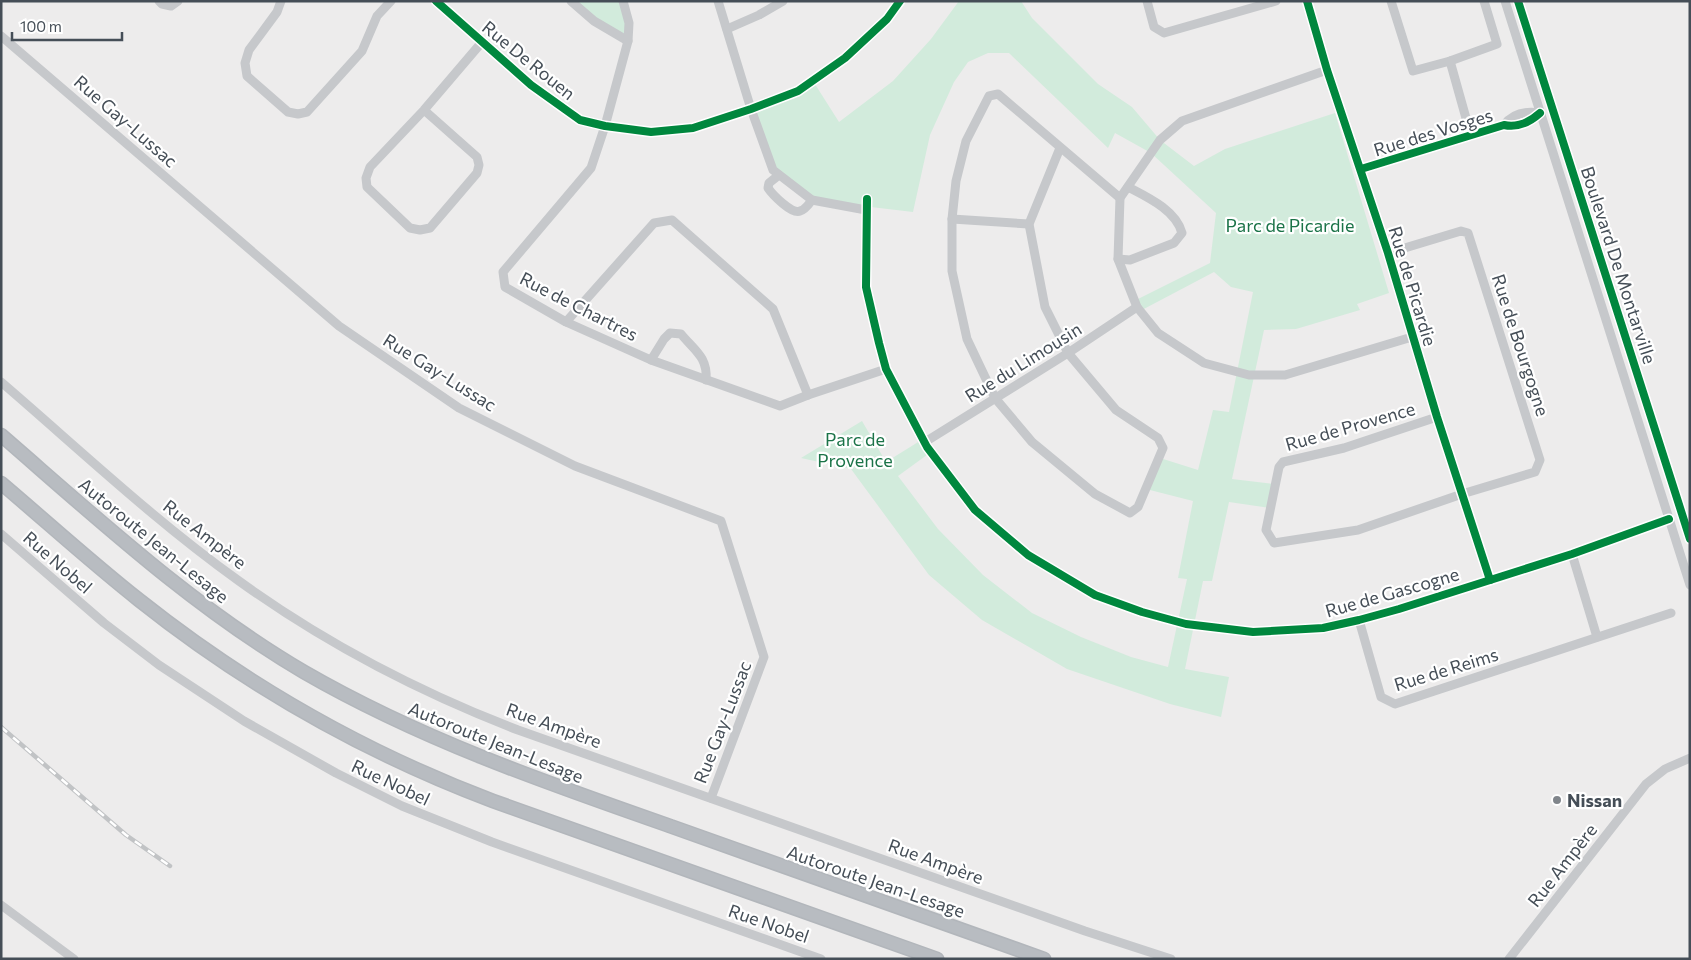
<svg xmlns="http://www.w3.org/2000/svg" width="1691" height="960" font-family="Commissioner,sans-serif">
<style>
.green{fill:#d2ebdc}
.lines{fill:none;stroke-linecap:round;stroke-linejoin:round}
.highway-casing{stroke:#b2b6bb;stroke-width:15}
.minor{stroke:#c6c8cb;stroke-width:9}
.highway{stroke:#b8bcc1;stroke-width:12}
.rail-casing{stroke:#c1c3c5;stroke-width:4.5}
.rail{stroke:#fff;stroke-width:2.5;stroke-dasharray:8;stroke-linecap:butt}
.cycleway-casing{stroke:#fff;stroke-width:11}
.cycleway{stroke:#00873e;stroke-width:8}
.poi-dot{fill:#80858b;stroke:#fff;stroke-width:2}
.labels{text-anchor:middle;dominant-baseline:central;stroke-width:4.5;stroke-linejoin:round;paint-order:stroke}
.street-label{font-size:18px;fill:#454e57;stroke:#fff}
.park-label{font-size:18px;fill:#1b7348;stroke:#fff}
.poi-label{font-size:18px;font-weight:bold;fill:#454e57;stroke:#fff;text-anchor:start}
</style>
<rect width="100%" height="100%" fill="#edecec"/>
<!-- green -->
<g class="green">
<path d="M571,1H623L628,41Z"/>
<path d="M959,1H1021L1032,18L1098,84L1132,107L1160,140L1194,166L1225,149L1335,113L1389,293L1357,304L1360,310L1296,329L1264,330L1232,479L1275,484L1270,508L1229,502L1212,581H1203L1185,669L1229,677L1221,717L1170,704L1067,669L982,620L929,575L851,469L801,458L862,421L886,462L923,439L931,452L898,476L938,529L983,575L1032,613L1081,637L1131,657L1168,667L1187,579L1178,578L1193,501L1146,489L1160,458L1198,470L1213,410L1229,412L1253,292L1231,287L1214,272L1140,311L1134,301L1210,263L1216,213L1151,153L1115,133L1108,148L1009,53H988L968,62L954,82L930,135L913,212L812,200L773,170L751,109L813,81L839,122L893,81L931,39Z"/>
</g>
<g class="lines">
<!-- highway casing -->
<g class="highway-casing">
<g id="highway">
<path d="M1,435C98,519 193,607 304,672C420,739 544,782 670,826C795,870 920,914 1044,959"/>
<path d="M1,483C47,522 92,563 139,600C246,685 366,753 493,801L937,959"/>
</g>
</g>
<!-- minor -->
<g class="minor">
<path d="M159,1L162,4L171,6L178,1"/>
<path d="M281,1L277,12L249,50L245,63L247,76L288,112L298,114L307,112L362,51L377,16L391,1"/>
<path d="M436,1L531,85L580,120L605,126L651,132L693,128L751,109L798,91L845,58L887,19L900,1"/>
<path d="M571,1L594,21L628,41"/>
<path d="M623,1L629,23L628,41L605,126L591,168L503,272L505,287L566,322L651,360L780,406L808,395L886,369"/>
<path d="M718,1L751,109L773,170L812,200L866,210"/>
<path d="M1147,1L1154,27L1164,33L1276,1"/>
<path d="M1307,1L1327,70L1388,253L1437,417L1490,580"/>
<path d="M1391,1L1413,71L1450,61L1497,44L1484,1"/>
<path d="M1505,1L1690,585"/>
<path d="M727,29L759,15L783,1"/>
<path d="M1,36L339,326L459,408L575,466L721,521L764,657L711,798"/>
<path d="M1450,61L1471,136"/>
<path d="M1327,70L1182,121L1160,140L1120,198L1118,259L1137,307L1158,333L1204,363L1249,375H1285L1412,337"/>
<path d="M424,110L477,157L479,165L477,173L430,228L420,230L410,228L367,187L366,178L370,167L424,110L482,42"/>
<path d="M1504,125C1513,113 1527,111 1540,113"/>
<path d="M1060,148L1029,224L1045,307L1068,353L1116,410L1158,438L1163,448L1138,507L1130,513L1095,494L1032,442L995,398L967,339L952,271V219L956,181L966,141L989,96L998,94L1120,198"/>
<path d="M1361,169L1504,125C1518,128 1530,122 1540,113"/>
<path d="M779,175L769,183L768,188C772,194 792,215 800,211C805,210 809,204 812,200"/>
<path d="M867,199L866,287L879,343L886,369L927,447L975,510L1028,555L1095,595L1142,612L1186,624L1253,632L1323,628L1359,620L1399,609L1572,554L1669,519"/>
<path d="M952,219L1029,224"/>
<path d="M1388,253L1461,231L1468,233L1540,460L1535,472L1462,494L1358,530L1274,543L1266,530L1279,467L1283,462L1344,448L1437,417"/>
<path d="M1118,259L1130,260L1174,243L1182,233C1176,210 1147,197 1128,187"/>
<path d="M566,322L654,223L672,220L773,309L808,395"/>
<path d="M651,360L664,339L670,333L681,334C694,350 708,357 706,380"/>
<path d="M1,382C79,449 155,521 239,581C325,643 419,692 518,730L1085,931L1171,959"/>
<path d="M925,442L1068,353L1137,307"/>
<path d="M1,534L104,623L159,665L244,721L336,773L402,806L492,842L821,959"/>
<path d="M1572,554L1597,637"/>
<path d="M1359,620L1381,697L1395,704L1671,613"/>
<path d="M1,905L74,959"/>
<path d="M1509,959L1646,784L1665,769L1690,758"/>
</g>
<!-- highway -->
<use href="#highway" class="highway"/>
<!-- rail casing -->
<g class="rail-casing">
<path id="rail" d="M1,727L126,835L170,866"/>
</g>
<!-- rail -->
<use href="#rail" class="rail"/>
<!-- cycleway casing -->
<g class="cycleway-casing">
<g id="cycleway">
<path d="M436,1L531,85L580,120L605,126L651,132L693,128L751,109L798,91L845,58L887,19L900,1"/>
<path d="M1307,1L1327,70L1388,253L1437,417L1490,580"/>
<path d="M1518,1L1690,539"/>
<path d="M1361,169L1504,125C1518,128 1530,122 1540,113"/>
<path d="M867,199L866,287L879,343L886,369L927,447L975,510L1028,555L1095,595L1142,612L1186,624L1253,632L1323,628L1359,620L1399,609L1572,554L1669,519"/>
</g>
</g>
<!-- cycleway -->
<use href="#cycleway" class="cycleway"/>
</g>
<!-- markers -->
<circle class="poi-dot" cx="1557" cy="800" r="5"/>
<g class="labels">
<!-- street labels -->
<g class="street-label">
<text transform="translate(529 60) rotate(39)">Rue De Rouen</text>
<text transform="translate(126 121) rotate(41)">Rue Gay-Lussac</text>
<text transform="translate(1433 132) rotate(-17)">Rue des Vosges</text>
<text transform="translate(1619 265) rotate(72)">Boulevard De Montarville</text>
<text transform="translate(1413 286) rotate(73)">Rue de Picardie</text>
<text transform="translate(579 306) rotate(27)">Rue de Chartres</text>
<text transform="translate(1521 345) rotate(72)">Rue de Bourgogne</text>
<text transform="translate(1023 362) rotate(-32)">Rue du Limousin</text>
<text transform="translate(440 372) rotate(32)">Rue Gay-Lussac</text>
<text transform="translate(1350 426) rotate(-16)">Rue de Provence</text>
<text transform="translate(205 534) rotate(38)">Rue Ampère</text>
<text transform="translate(154 540) rotate(39)">Autoroute Jean-Lesage</text>
<text transform="translate(58 562) rotate(41)">Rue Nobel</text>
<text transform="translate(1392 592) rotate(-16)">Rue de Gascogne</text>
<text transform="translate(1446 669) rotate(-17)">Rue de Reims</text>
<text transform="translate(722 722) rotate(-69)">Rue Gay-Lussac</text>
<text transform="translate(554 725) rotate(20)">Rue Ampère</text>
<text transform="translate(496 742) rotate(22)">Autoroute Jean-Lesage</text>
<text transform="translate(391 782) rotate(25)">Rue Nobel</text>
<text transform="translate(936 861) rotate(20)">Rue Ampère</text>
<text transform="translate(1562 865) rotate(-52)">Rue Ampère</text>
<text transform="translate(876 881) rotate(19)">Autoroute Jean-Lesage</text>
<text transform="translate(769 923) rotate(19)">Rue Nobel</text>
</g>
<!-- park labels -->
<g class="park-label">
<text x="1290" y="225">Parc de Picardie</text>
<text x="855" y="439">Parc de<tspan x="855" dy="21">Provence</tspan></text>
</g>
<!-- poi labels -->
<g class="poi-label">
<text x="1567" y="800">Nissan</text>
</g>
</g>
<!-- border -->
<rect width="1691" height="960" fill="none" stroke="#454e57" stroke-width="5"/>
<!-- scale -->
<path d="M12 32v8h110v-8" fill="none" stroke="#454e57" stroke-width="2.5"/>
<text x="20" y="32" font-size="15" fill="#454e57" stroke="#ffffff" stroke-width="4" paint-order="stroke">100 m</text>
</svg>
